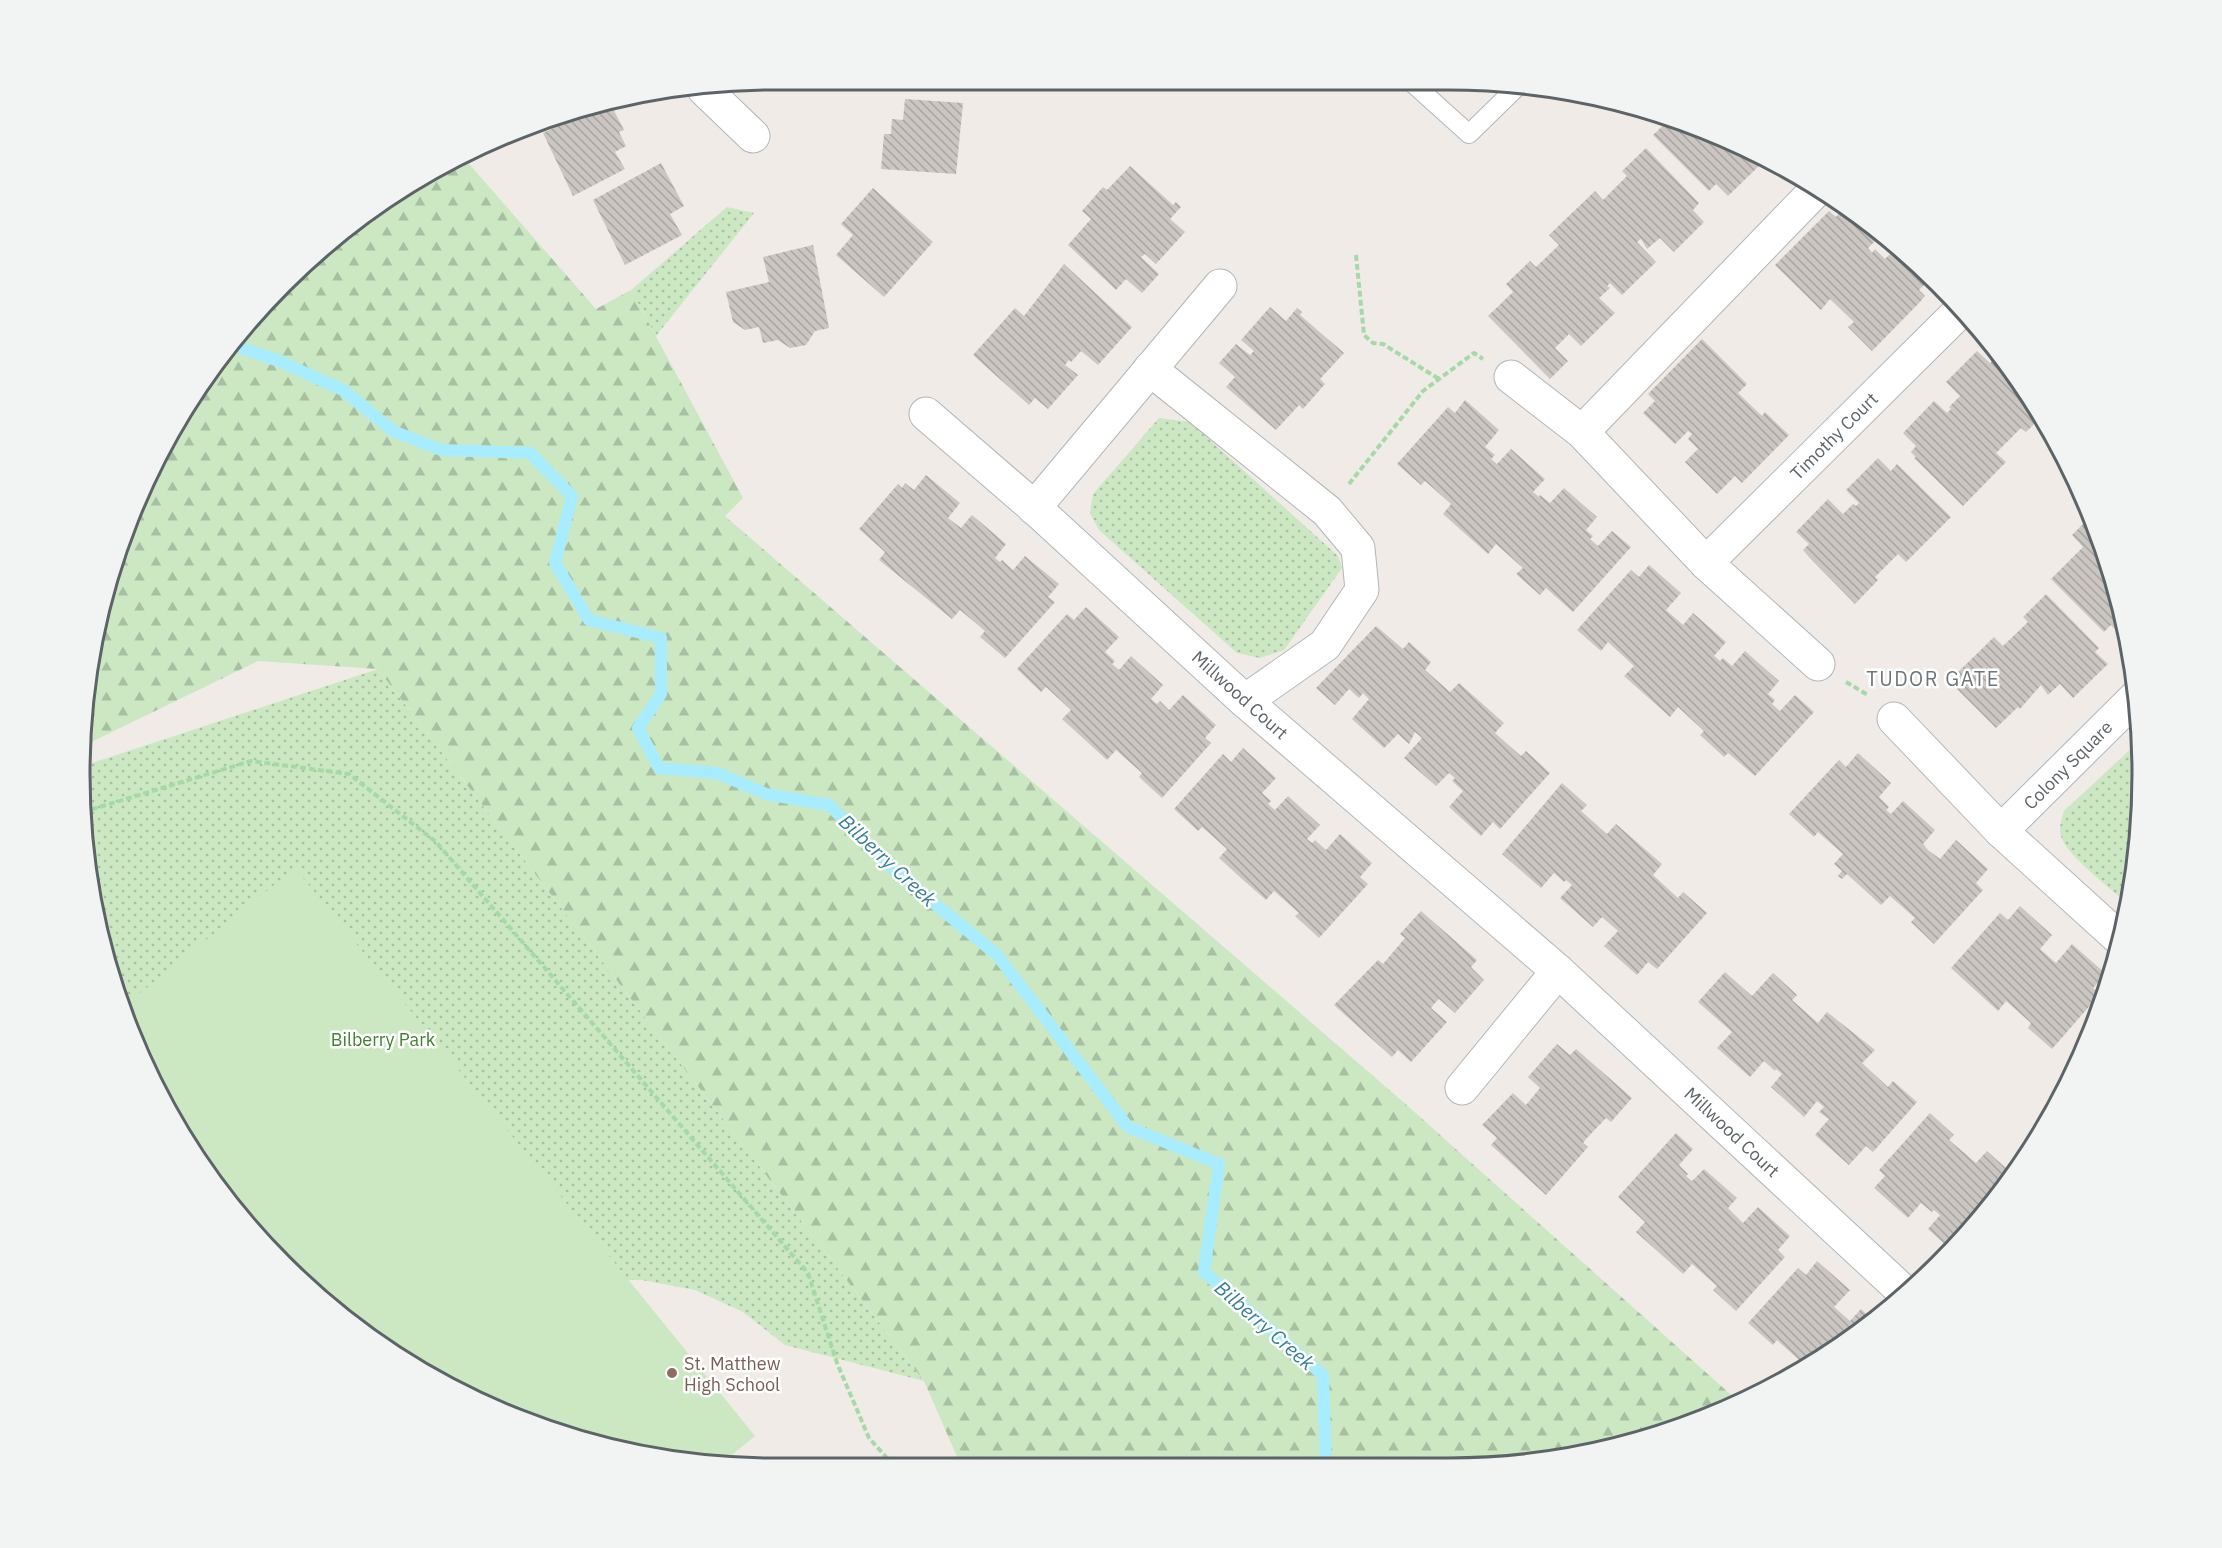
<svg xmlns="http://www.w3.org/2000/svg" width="2222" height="1548" font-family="'IBM Plex Sans',sans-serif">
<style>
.green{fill:url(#green-dots)}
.forest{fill:url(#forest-firs)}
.pitch{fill:#cbe8c3}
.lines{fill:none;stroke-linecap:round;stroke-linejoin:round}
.stream{stroke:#a7edff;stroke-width:12}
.building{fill:url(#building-back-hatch)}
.service-casing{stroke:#b1b6b9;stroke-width:20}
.minor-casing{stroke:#b1b6b9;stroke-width:35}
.path{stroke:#a5daa7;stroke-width:4;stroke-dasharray:6 3;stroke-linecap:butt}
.service{stroke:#fff;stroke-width:18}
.minor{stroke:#fff;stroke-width:33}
.education-dot{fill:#8d6e63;stroke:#fff;stroke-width:2}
.labels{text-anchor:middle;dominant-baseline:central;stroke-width:5;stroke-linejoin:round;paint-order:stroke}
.street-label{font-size:18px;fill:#5d6467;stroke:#fff}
.park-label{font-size:18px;fill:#418132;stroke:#fff}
.education-label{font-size:18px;fill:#785e54;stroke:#fff;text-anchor:start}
.neighbourhood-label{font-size:20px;letter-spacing:1.5px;fill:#6e7679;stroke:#fff}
.water-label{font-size:20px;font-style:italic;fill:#397e99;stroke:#fff}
.rim{fill:none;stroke:#5d6467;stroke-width:3}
</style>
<defs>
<pattern id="green-dots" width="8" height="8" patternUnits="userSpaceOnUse" patternTransform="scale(1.5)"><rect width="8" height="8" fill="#cbe8c3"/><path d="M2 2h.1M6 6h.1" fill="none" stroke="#a8c0a2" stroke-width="1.8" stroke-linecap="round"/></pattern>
<pattern id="forest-firs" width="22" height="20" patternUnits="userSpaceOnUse" patternTransform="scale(1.5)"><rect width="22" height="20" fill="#cbe8c3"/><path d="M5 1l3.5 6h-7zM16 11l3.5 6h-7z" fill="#a8c0a2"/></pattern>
<pattern id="building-back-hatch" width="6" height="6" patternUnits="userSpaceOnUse" patternTransform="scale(1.5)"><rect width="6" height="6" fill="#cbc6c2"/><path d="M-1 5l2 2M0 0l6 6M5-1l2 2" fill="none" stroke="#a8a4a1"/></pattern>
</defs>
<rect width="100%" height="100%" fill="#f0ebe6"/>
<!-- green -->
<g class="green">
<path d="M727,207L754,213L656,336L631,290Z"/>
<path d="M1159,418L1190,422L1338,556L1342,568L1284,650L1260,658L1237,653L1099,530L1090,513L1093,494Z"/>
<path d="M378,669L924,1381L785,1345L743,1312L695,1290L642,1280H616L388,1351L283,1265L197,1160L151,1081L93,909L80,767Z"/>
<path d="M2135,745L2140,753L2142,774L2130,906C2114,891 2069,857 2062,839C2058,830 2061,820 2064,811Z"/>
</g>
<!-- forest -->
<path class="forest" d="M463,157L596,309L631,290L743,498L725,516L1401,1100L1739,1402L1583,1455L1448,1468H962L924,1381L378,669L258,661L81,747L85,684L132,508L196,388L252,316L388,196Z"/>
<!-- pitch -->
<path class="pitch" d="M295,868L755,1436L722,1463L638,1455L508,1416L388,1351L283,1265L197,1160L151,1081L125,1005Z"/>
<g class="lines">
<!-- stream -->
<path class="stream" d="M230,344L279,361L343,390L393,431L441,450L530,453L572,496L555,563L589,620L661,638V694L638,728L659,768L717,773L766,794L829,805L895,871L997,955L1128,1127L1219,1164L1204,1272L1323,1375L1326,1468"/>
</g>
<!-- building -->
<g class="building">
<path d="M905,99L963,103L956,174L881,169L884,134H891L892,119L903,120Z"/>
<path d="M609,101L624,130L619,132L626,146L615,152L625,169L573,196L543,133Z"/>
<path d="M1672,117L1749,152L1761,164L1728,196L1716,184L1709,191L1653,135Z"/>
<path d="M1646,148L1699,203L1693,210L1704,222L1674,252L1660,238L1647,249L1641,239L1637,242L1656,262L1622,295L1610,283L1607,286L1610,288L1599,298L1615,313L1581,346L1569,334L1555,348L1568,361L1550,379L1488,316L1513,292L1506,284L1530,261L1536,267L1559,245L1549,235L1595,191L1603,200L1627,176L1622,171Z"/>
<path d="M661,163L684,206L670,214L682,235L625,265L593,200Z"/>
<path d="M1130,166L1173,205L1176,202L1181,207L1170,219L1185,232L1156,264L1145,254L1141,257L1159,274L1142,293L1126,279L1116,290L1068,245L1091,219L1082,211L1103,187L1107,190Z"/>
<path d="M873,188L933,242L884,297L836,255L853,235L841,224Z"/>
<path d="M1843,209L1879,237L1868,248L1872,253L1875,249L1885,259L1895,249L1931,278L1919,290L1925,296L1919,303L1872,351L1848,327L1854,322L1830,299L1821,310L1775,265L1829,211L1836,217Z"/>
<path d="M813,245L829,328L815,331L806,345L790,348L778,340L763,343L759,327L745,330L733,322L726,292L769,282L763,257Z"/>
<path d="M1064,264L1132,327L1098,365L1081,351L1071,362L1069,360L1065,365L1078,375L1048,409L1035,398L1029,405L973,355L1015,308L1024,316Z"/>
<path d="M1270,307L1286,321L1297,308L1302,312L1300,315L1344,353L1320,379L1325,384L1303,409L1299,405L1276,430L1226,387L1235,377L1219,363L1236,344L1250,355L1254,351L1241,340Z"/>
<path d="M1702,339L1747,384L1738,393L1762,416L1765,412L1789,435L1742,483L1735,476L1717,494L1685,462L1698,449L1688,439L1692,434L1688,431L1675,444L1643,413L1655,401L1648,394Z"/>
<path d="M1977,351L1990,363L1996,357L2015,375L2026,388L2041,417L2026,432L2021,428L1996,453L2006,462L1963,506L1914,458L1916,457L1911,452L1916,446L1903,433L1934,401L1947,413L1951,409L1949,407L1960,396L1946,382Z"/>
<path d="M1465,400L1499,430L1485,447L1495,455L1491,459L1497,464L1511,449L1545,479L1533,492L1539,497L1540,495L1550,503L1564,488L1597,517L1586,530L1593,536L1590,539L1598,546L1612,531L1631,547L1573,612L1546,588L1540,595L1516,574L1523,568L1496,544L1488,554L1443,514L1451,504L1425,481L1421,485L1397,464L1448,407L1455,413Z"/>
<path d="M1878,458L1891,471L1897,464L1951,517L1906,562L1898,554L1875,577L1878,580L1855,604L1809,557L1803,550L1809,544L1796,532L1828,499L1843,514L1853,504L1856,506L1859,503L1846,490Z"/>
<path d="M926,475L960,503L948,518L961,528L972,515L1006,544L995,558L1000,562L1002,560L1013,570L1025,556L1059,584L1048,597L1055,602L1005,658L980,637L985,631L960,610L952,619L879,560L885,552L859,529L898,484L902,488L905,483L914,490Z"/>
<path d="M2083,524L2094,535H2098L2128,634L2124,638L2111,625L2104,632L2051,579L2083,547L2072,535Z"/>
<path d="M1649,565L1681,593L1666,610L1683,625L1693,613L1726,642L1714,656L1720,661L1723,658L1732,666L1745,651L1779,681L1768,694L1775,700L1772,704L1780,711L1795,695L1814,712L1755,776L1728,753L1724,757L1700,735L1704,731L1678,707L1670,717L1624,676L1634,666L1608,642L1601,651L1577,630L1631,570L1639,577Z"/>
<path d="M2046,594L2099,648L2095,652L2108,664L2073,698L2060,684L2048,695L2041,685L2020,709L2018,707L1996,728L1949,681L1994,637L2003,646L2028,622L2023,617Z"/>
<path d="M1086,607L1119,637L1105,652L1115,661L1112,664L1119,670L1131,656L1163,685L1151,699L1157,704L1160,701L1169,710L1183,695L1216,725L1205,738L1211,743L1162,798L1139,777L1142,773L1116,750L1107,760L1062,719L1071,710L1046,687L1041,692L1017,669L1067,614L1074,620Z"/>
<path d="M1376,626L1403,649L1409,642L1431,662L1425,670L1450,692L1459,683L1504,723L1495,733L1521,756L1526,751L1550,773L1500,829L1493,822L1481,836L1449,807L1463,791L1452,781L1455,778L1449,773L1436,786L1404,758L1422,738L1415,732L1409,744L1398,734L1384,748L1352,719L1369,699L1363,693L1359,698L1349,689L1335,705L1316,688Z"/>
<path d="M1243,748L1276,778L1262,793L1271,801L1268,804L1275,810L1288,796L1320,825L1307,839L1312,843L1315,840L1326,850L1340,834L1372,863L1360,877L1368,884L1319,938L1295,916L1299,913L1274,891L1266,900L1242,879L1219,858L1227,849L1202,827L1198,831L1174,809L1223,754L1231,762Z"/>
<path d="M1858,753L1891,783L1879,797L1889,807L1886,810L1891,814L1903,801L1935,830L1923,844L1928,850L1940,859L1956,840L1988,869L1976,883L1983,890L1934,944L1911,922L1915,918L1890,896L1881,905L1847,874L1842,879L1838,876L1842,871L1834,864L1843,854L1818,832L1814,837L1789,814L1839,760L1846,767Z"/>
<path d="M1562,783L1587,805L1581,811L1607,834L1616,824L1662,864L1653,875L1678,898L1683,892L1707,913L1657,969L1648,962L1637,975L1604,946L1618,931L1602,917L1593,927L1560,898L1572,885L1566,880L1564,882L1554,873L1541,888L1502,854Z"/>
<path d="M2020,906L2052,935L2040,949L2056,963L2072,944L2106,974L2093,988L2100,994L2052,1049L2028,1028L2031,1023L2006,1001L1998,1011L1951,968L2000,913L2008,920Z"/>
<path d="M1421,911L1477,960L1471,967L1484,980L1455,1013L1439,999L1434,1004L1431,1008L1447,1022L1411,1062L1398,1050L1392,1057L1334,1005L1378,960L1383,964L1405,938L1400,934Z"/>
<path d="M1725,972L1752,996L1773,973L1797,995L1792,1000L1818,1023L1827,1012L1875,1050L1862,1063L1888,1087L1893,1081L1917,1102L1873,1152L1866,1146L1849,1165L1815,1135L1829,1119L1819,1112L1824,1107L1817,1101L1804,1117L1771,1087L1782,1074L1776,1069L1775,1071L1764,1061L1750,1077L1717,1048L1732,1032L1698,1002Z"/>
<path d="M2091,1036L2089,1040L2073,1071L2066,1064Z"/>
<path d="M1557,1044L1570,1055L1576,1049L1632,1098L1611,1122L1606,1118L1586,1139L1583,1143L1588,1147L1546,1195L1491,1145L1497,1138L1482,1125L1513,1093L1526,1105L1540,1088L1528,1077Z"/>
<path d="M1930,1113L1954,1135L1949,1140L1976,1163L1987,1151L2008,1170L2006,1172L2011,1177L1951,1250L1928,1229L1940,1215L1934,1210L1932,1212L1921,1203L1908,1218L1874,1188L1885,1176L1879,1170Z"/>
<path d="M1676,1133L1693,1149L1679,1165L1688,1174L1686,1176L1692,1181L1704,1169L1737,1198L1728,1208L1743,1223L1758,1207L1790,1236L1778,1250L1785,1257L1736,1311L1713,1290L1717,1286L1692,1264L1683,1274L1636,1232L1645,1222L1618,1197Z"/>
<path d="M1817,1261L1850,1290L1834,1307L1850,1321L1861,1309L1873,1320L1834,1351L1795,1374L1792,1371L1800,1361L1777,1340L1773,1345L1748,1323L1798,1268L1806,1275Z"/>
</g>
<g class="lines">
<!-- service casing -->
<g class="service-casing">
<path id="service" d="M1409,80L1469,134L1518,86"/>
</g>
<!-- minor casing -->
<g class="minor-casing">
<g id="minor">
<path d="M704,89L753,136"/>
<path d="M1150,369L1327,511L1358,548L1362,590L1325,645L1245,701"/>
<path d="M1511,377L1582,432L1706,563L1818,664"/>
<path d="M926,414L1036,509L1245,701L1558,971L1905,1293"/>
<path d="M1582,432L1817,189"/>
<path d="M1034,508L1220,286"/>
<path d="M1706,563L1961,310"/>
<path d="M1894,719L2001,831L2120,939"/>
<path d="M2001,831L2135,698"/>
<path d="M1462,1088L1558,971"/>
</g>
</g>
<!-- path -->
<g class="path">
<path d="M1356,255L1364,335L1373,343L1383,344L1439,379"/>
<path d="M1349,484L1423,391L1474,353L1483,359"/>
<path d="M1846,682L1868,695"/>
<path d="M83,812L251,761L349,774L436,842L808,1273L837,1363L869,1438L896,1468"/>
</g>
<!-- service -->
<use href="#service" class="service"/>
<!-- minor -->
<use href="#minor" class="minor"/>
</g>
<!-- markers -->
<circle class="education-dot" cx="672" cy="1373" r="6"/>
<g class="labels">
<!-- street labels -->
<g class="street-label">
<text transform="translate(1834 436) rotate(-45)">Timothy Court</text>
<text transform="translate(1240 695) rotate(42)">Millwood Court</text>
<text transform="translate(2068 765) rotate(-45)">Colony Square</text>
<text transform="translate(1732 1132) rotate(43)">Millwood Court</text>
</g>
<!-- park labels -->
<g class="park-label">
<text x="383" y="1039">Bilberry Park</text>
</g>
<!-- education labels -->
<g class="education-label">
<text x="684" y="1363">St. Matthew<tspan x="684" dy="21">High School</tspan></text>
</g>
<!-- neighbourhood labels -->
<g class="neighbourhood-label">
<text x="1933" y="678">TUDOR GATE</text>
</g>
<!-- water labels -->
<g class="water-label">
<text transform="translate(888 860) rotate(43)">Bilberry Creek</text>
<text transform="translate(1265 1325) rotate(41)">Bilberry Creek</text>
</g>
</g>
<!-- crop -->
<path d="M0 0H2222V1548H0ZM774 90H1448A684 684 0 0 1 2132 774V774A684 684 0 0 1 1448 1458H774A684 684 0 0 1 90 774V774A684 684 0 0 1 774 90Z" fill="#f2f3f3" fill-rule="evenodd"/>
<path class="rim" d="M774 90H1448A684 684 0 0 1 2132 774V774A684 684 0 0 1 1448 1458H774A684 684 0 0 1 90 774V774A684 684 0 0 1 774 90Z"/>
</svg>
